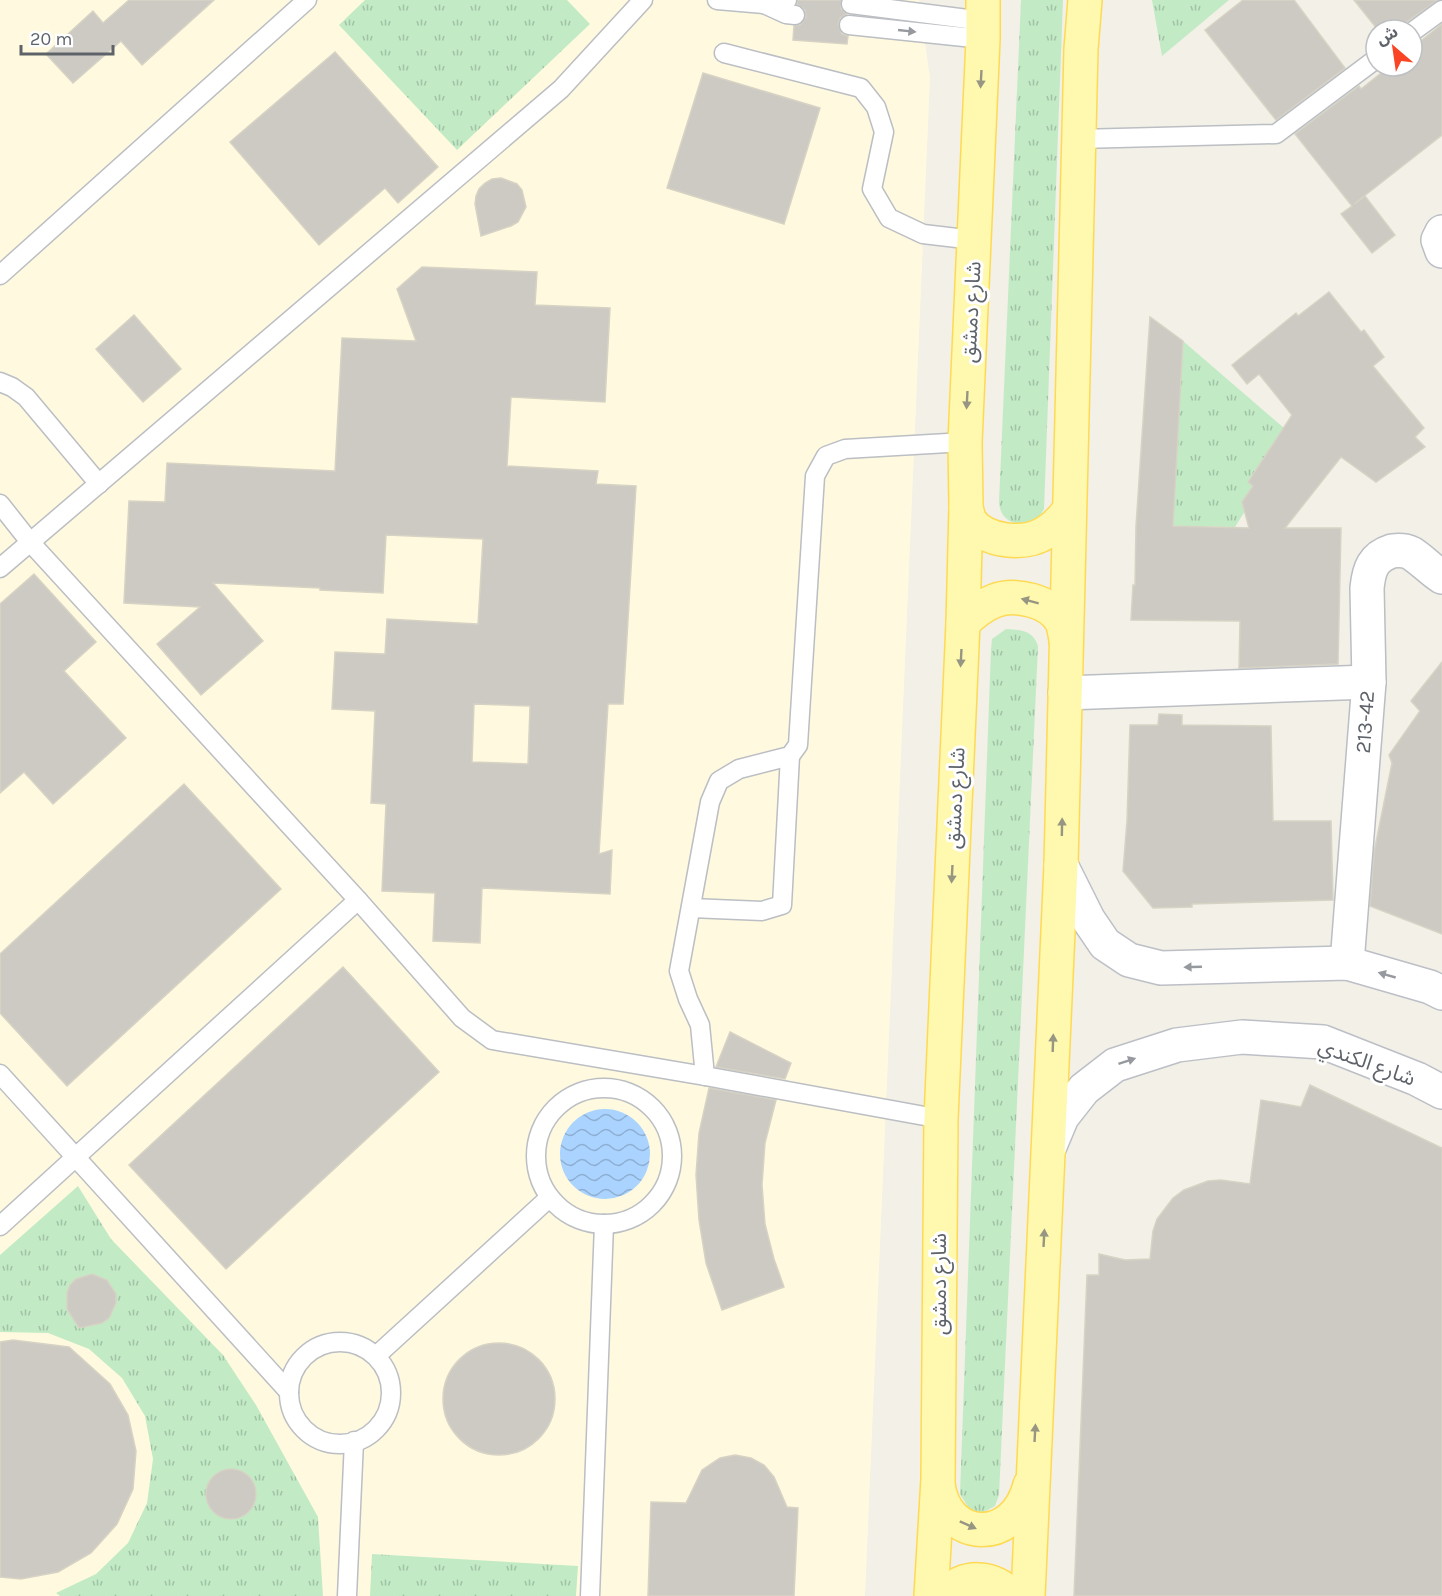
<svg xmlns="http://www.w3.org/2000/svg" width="1442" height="1596" font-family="Karla,'Noto Sans Arabic',sans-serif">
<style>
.commercial{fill:#fffadf}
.grass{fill:url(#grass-tufts)}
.water{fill:url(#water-waves)}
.building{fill:#cdcac4;stroke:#d7d3c4;stroke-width:1.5;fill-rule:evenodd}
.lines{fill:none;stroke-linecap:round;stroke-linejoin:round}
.lane-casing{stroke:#bbbec3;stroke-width:21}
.street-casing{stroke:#bbbec3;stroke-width:36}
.secondary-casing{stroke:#bcbfc6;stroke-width:36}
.primary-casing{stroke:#feda53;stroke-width:36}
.lane{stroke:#fff;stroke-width:18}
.street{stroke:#fff;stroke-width:33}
.secondary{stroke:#fff;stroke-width:33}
.primary{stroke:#fff8af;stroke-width:33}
.oneway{fill:#96999e}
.oneway2{fill:#969682}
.labels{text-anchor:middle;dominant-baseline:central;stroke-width:6;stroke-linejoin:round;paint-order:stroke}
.street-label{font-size:21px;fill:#5e6269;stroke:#fff}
</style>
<defs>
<pattern id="grass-tufts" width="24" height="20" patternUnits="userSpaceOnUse" patternTransform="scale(1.5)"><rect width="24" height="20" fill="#c2ebc5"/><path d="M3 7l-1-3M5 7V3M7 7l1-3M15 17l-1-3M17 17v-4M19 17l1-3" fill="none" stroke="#a1c2a4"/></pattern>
<pattern id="water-waves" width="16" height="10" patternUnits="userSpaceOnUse" patternTransform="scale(1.5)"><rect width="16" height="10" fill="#aad4ff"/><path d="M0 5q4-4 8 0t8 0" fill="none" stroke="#8eafd2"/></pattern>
</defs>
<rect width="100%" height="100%" fill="#f2f0e7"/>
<!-- commercial -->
<path class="commercial" d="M0,0H919L930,78L865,1596H0Z"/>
<!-- grass -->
<g class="grass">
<path d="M365,0H567L590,24L457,150L339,25Z"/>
<path d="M1021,0H1063L1044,509C1033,531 1000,528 999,502Z"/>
<path d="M1152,0H1229L1162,56Z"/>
<path d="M1183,341L1284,428L1248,481L1253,486L1242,502L1245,511L1235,527L1173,526Z"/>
<path d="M1006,629C1021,630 1033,630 1038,646L999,1495L995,1506L982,1513L970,1510L960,1494L991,649L992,639Z"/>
<path d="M78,1186L111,1239L223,1355L256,1405L318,1517L323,1596H60L56,1593L96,1574L128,1543L147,1503L153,1459L145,1416L122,1378L89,1349L48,1333L0,1332V1255Z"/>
<path d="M372,1554L578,1566L576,1596H370Z"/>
</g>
<!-- water -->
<circle class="water" cx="605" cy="1154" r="45"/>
<!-- building -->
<g class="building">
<path d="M129,0H214L142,65L121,41L73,83L46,54L93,11L103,23Z"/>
<path d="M798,0H841V9L847,14L840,18L838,24L842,34L848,36L847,44L793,40L794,26L800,25L806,17L805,10L797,4Z"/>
<path d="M1243,0H1294L1345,68L1276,120L1205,30Z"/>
<path d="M1354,0H1438L1405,23L1401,30H1378Z"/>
<path d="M1442,24V135L1354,204L1365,196L1395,235L1372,253L1341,214L1352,206L1295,134L1359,86L1361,89L1390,66H1412V48Z"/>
<path d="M335,52L438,167L398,203L385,188L319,245L230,142Z"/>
<path d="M703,73L820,108L784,224L667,188Z"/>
<path d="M501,178L517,184L522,190L526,207L518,222L511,226L481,236L475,204L476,196L479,189L485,183L492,179Z"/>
<path d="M422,267L537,272L535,305L610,308L605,402L511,397L507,466L598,471L596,484L636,486L623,704H608L599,854L612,850L610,894L482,888L480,943L433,941L435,893L382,891L386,804L371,803L375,711L332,709L335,652L385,654L387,619L478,624L483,539L386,535L383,593L320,590V588L213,583L263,641L201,695L157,644L200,607L124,603L129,501L165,502L167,463L335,471L342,338L416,341L397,289ZM474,704L530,706L528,764L472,762Z"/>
<path d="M1329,292L1361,332L1364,330L1384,357L1373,366L1424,428L1415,437L1425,447L1376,482L1341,457L1285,528H1341L1338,664L1239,668L1240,621L1131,620L1133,585H1135L1136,526L1150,317L1183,341L1173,526L1249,528L1242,502L1253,486L1248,482L1292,415L1259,374L1247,384L1232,365L1296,313L1298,316Z"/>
<path d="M134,315L181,369L143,402L96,349Z"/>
<path d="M34,574L96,642L64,671L126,738L53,804L24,772L0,793V604Z"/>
<path d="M1442,662V934L1370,906L1374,852L1392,763L1389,755L1420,711L1411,701Z"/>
<path d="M1159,714L1182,715V725L1271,726L1273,821H1331L1333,900L1192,904V907L1153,908L1123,871L1127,821L1130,725H1158Z"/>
<path d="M184,784L281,889L67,1086L0,1013V954Z"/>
<path d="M343,967L439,1072L226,1269L129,1165Z"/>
<path d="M730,1032L791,1063L785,1079L716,1067Z"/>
<path d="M1310,1085L1442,1148V1596H1074L1087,1275H1099V1254L1125,1260L1150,1259L1153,1231L1157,1219L1173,1198L1184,1190L1208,1181L1221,1180L1250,1184L1261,1100L1301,1107Z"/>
<path d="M709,1088L776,1100L765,1143L762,1185L765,1224L774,1259L784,1287L722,1310L706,1263L699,1220L696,1175L699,1133Z"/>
<path d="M92,1274L107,1280L116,1294V1303L109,1318L102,1323L79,1328L67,1309V1293L70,1285L76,1279Z"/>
<path d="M13,1340L69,1347L110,1384L128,1415L136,1451L133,1489L117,1524L91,1553L58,1572L21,1579L0,1577V1342Z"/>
<circle cx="499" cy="1399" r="56"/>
<path d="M735,1455L751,1458L764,1465L774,1477L787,1507L798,1508L794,1596H648L651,1502L686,1503L702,1470L720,1458Z"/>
<circle cx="231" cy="1494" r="25"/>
</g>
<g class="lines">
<!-- lane casing -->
<g class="lane-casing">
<g id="lane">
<path d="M717,0L764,4L787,0"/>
<path d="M764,4L786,14L795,15"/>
<path d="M851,4L983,21"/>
<path d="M849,25L983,39"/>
<path d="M1412,32L1442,10"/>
<path d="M724,53L861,88L876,107L884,132L872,189L889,218L923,234L974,240"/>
<path d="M1079,139L1276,134L1376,59"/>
<path d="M0,275L307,0"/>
<path d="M0,382L12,387L26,397L99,484"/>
<path d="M0,504L30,542L358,900L462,1018L492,1040L705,1076L941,1119"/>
<path d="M0,568L561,89L643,0"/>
<path d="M691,908L762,911L782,905L790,756"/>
<path d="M0,1074L289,1392"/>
<path d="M705,1076L700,1025L688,999L679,971L710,802L719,781L739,769L790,756L798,745L815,476L826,456L845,449L965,442"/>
<circle cx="604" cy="1156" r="68"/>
<path d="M0,1226L358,900"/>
<circle cx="340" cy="1393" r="51"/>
<path d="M376,1356L549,1198"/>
<path d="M347,1596L354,1441"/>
<path d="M590,1596L604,1224"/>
</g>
</g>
<!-- street casing -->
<g class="street-casing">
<g id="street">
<path d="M1442,232L1438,240L1442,251"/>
<path d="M1065,693L1369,682"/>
<path d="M1347,963L1369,682L1367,588C1369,569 1373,557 1392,551C1399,550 1405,550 1411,553C1422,560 1431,570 1442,577"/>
</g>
</g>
<!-- secondary casing -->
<g class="secondary-casing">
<g id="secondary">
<path d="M1061,865L1088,919L1105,944L1129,960L1161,968L1347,963L1430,987L1442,993"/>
<path d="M1049,1148L1062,1117L1084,1089L1115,1065L1177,1045L1242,1037L1323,1042L1417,1079L1442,1092"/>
</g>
</g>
<!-- primary casing -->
<g class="primary-casing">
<g id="primary">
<path d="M966,507C967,511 968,517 970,521C985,542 1024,546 1045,533C1056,527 1062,520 1069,510"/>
<path d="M963,623C972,614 981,606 994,601C1015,593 1050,600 1062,622C1064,627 1065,634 1066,640"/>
<path d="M938,1484C945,1542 1014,1547 1030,1485"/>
<path d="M931,1596L938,1479L941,1119L963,623L966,507L965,442L983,39V0"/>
<path d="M944,1596C964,1574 992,1575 1012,1596"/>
<path d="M1028,1596L1061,865L1081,49L1085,0"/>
</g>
</g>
<!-- lane -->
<use href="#lane" class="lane"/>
<!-- street -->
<use href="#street" class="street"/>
<!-- secondary -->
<use href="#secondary" class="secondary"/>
<!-- primary -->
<use href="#primary" class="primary"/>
</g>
<!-- one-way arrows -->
<defs><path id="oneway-solid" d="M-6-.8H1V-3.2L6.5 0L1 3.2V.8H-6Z" transform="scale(1.5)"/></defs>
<g class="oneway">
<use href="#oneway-solid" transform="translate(907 31) rotate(6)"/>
<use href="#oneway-solid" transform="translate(1193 967) rotate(178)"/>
<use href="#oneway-solid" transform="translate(1387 975) rotate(-164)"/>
<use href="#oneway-solid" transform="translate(1127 1061) rotate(-18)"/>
</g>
<g class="oneway2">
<use href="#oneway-solid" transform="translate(981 79) rotate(93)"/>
<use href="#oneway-solid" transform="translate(967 400) rotate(93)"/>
<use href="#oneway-solid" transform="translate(1030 601) rotate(-165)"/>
<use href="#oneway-solid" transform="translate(961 658) rotate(93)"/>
<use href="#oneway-solid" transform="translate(1062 827) rotate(-89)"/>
<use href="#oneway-solid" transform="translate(952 874) rotate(93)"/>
<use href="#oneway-solid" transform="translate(1053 1043) rotate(-88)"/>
<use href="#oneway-solid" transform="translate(1044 1238) rotate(-87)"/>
<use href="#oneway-solid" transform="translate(1035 1433) rotate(-87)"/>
<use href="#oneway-solid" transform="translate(968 1525) rotate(24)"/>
</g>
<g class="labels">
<!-- street labels -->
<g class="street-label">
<text transform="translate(971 312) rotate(-87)">شارع دمشق</text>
<text transform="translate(1365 722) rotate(-86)">213-42</text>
<text transform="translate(955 798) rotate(-87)">شارع دمشق</text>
<text transform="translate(1367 1062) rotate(20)">شارع الكندي</text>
<text transform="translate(939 1284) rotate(-90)">شارع دمشق</text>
</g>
</g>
<!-- north arrow -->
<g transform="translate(1394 48) rotate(331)"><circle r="28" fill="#ffffff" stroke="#bfc0c3" stroke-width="1.5"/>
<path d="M0-4.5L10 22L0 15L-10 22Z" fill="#f94526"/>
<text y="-9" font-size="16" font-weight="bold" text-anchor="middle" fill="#5e6269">ش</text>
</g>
<!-- scale -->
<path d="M21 45v9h92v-9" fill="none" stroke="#5e6269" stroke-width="3"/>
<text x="30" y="45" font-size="18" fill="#5e6269" stroke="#ffffff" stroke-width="4.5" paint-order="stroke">20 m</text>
</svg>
